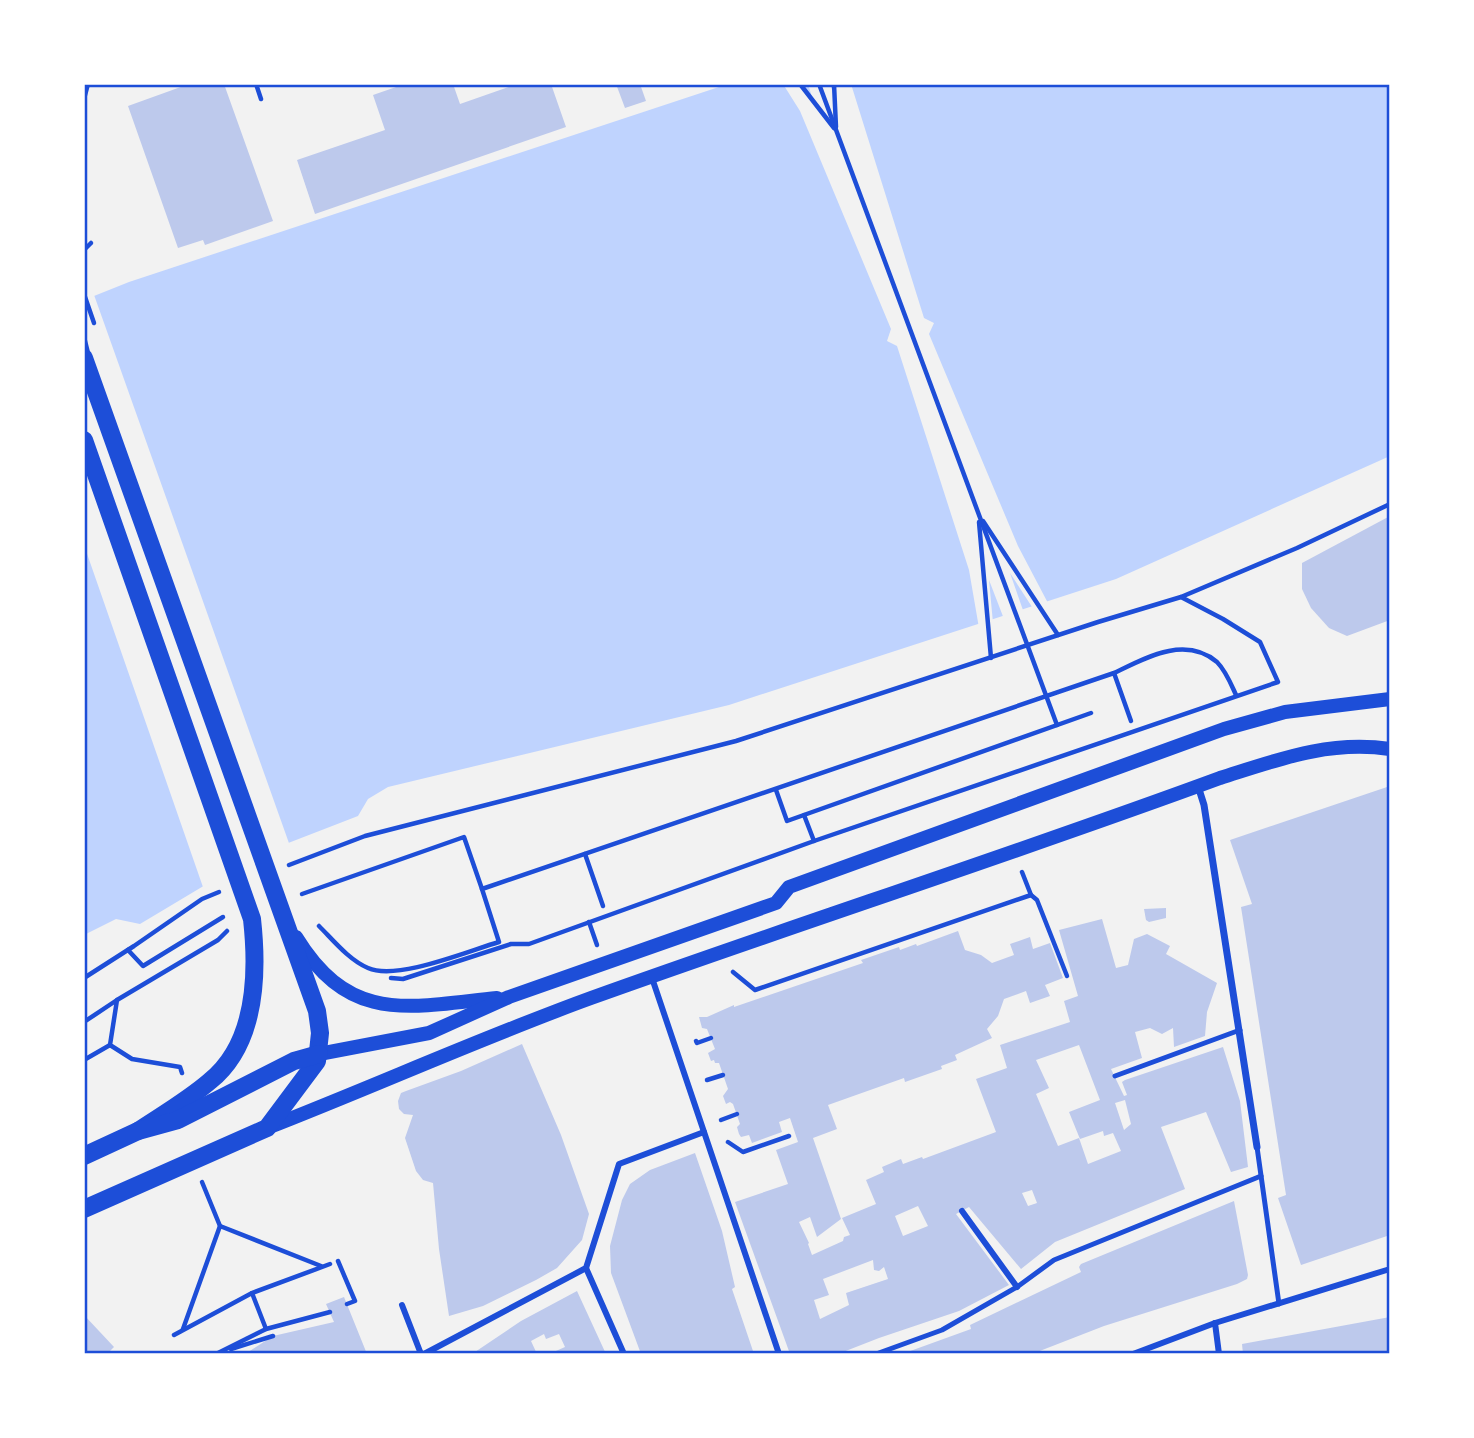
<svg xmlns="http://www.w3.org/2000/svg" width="1474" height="1438" font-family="Commissioner,sans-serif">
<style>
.water{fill:#bfd3fe}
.pier{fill:#f2f2f2}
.building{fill:#bdc9ec;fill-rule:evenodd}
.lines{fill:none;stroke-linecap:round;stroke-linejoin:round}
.path{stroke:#1d4ed8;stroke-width:4.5}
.service{stroke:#1d4ed8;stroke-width:5}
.pedestrian{stroke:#1d4ed8;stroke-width:6}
.minor{stroke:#1d4ed8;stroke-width:7}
.secondary{stroke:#1d4ed8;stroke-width:14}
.primary{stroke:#1d4ed8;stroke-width:18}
.neatline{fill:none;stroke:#1d4ed8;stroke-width:2.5}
</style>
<rect width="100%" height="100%" fill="#f2f2f2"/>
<!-- water -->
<path class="water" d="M728,84H1390V456L1116,579L729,705L388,787L368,799L358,816L252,857L140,924L116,919L84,935V300L129,282Z"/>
<!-- pier -->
<g class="pier">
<path d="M783,84H803L812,97L808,84H830L832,90V84H851L924,318L934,323L929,334L1018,546L1049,605L1034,610L1010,573L1024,613L1004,619L989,580L993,623L979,628L969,570L897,346L887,341L891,329L800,111Z"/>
<path d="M93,292L290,846L254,860L204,890L84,545V296Z"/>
</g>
<!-- building -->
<g class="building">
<path d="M189,84H224L273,221L205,245L203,240L178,248L128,106Z"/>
<path d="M398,84H453L460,104L517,84H551L566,127L315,214L297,160L385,130L373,95L399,86Z"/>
<path d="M616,84H640L646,101L625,108Z"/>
<path d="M1390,516V620L1347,636L1329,628L1311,608L1302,589V563Z"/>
<path d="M1390,786V1235L1301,1265L1278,1198L1286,1195L1241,907L1252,904L1230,840Z"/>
<path d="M1166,908V918L1149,922L1146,920L1144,909Z"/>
<path d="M1102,919L1116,968L1128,965L1134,939L1147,934L1170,946L1166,954L1217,983L1207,1012L1205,1036L1174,1047L1173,1028L1162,1034L1150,1028L1135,1032L1142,1058L1111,1069L1124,1096L1127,1095L1122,1082L1125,1080L1223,1047L1240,1101L1248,1167L1231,1172L1206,1112L1161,1127L1185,1189L1055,1242L1021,1269L969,1207L956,1214L1009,1285L959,1311L879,1338L838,1354H790L735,1202L788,1184L776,1150L798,1142L790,1118L779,1122L782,1132L752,1143L749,1135L741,1137L739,1134L737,1127L740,1124L733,1104L730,1102L726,1104L723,1096L728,1089L719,1063H715L714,1060L711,1061L708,1053L715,1049L707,1029L702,1028L699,1017H707L734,1005V1007L863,963L861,960L899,947L900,950L916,944L917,946L958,931L965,950L981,955L992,963L1014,955L1010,944L1030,937L1033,949L1050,943L1063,978L1045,985L1050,996L1030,1003L1026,991L1004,999L998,1016L987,1029L992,1038L955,1055L957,1060L941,1066L942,1069L905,1082L904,1078L828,1105L837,1129L813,1138L841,1219L817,1237L810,1217L799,1222L809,1243L808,1244L812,1255L843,1241L844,1237L850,1235L842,1218L876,1204L866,1180L884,1172L882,1167L901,1159L903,1164L922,1157L923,1159L996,1132L976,1079L1007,1068L1000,1045L1070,1022L1064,1001L1078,996L1059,930ZM1079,1045L1100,1100L1069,1112L1080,1139L1103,1131L1104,1136L1113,1133L1121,1151L1088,1164L1079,1138L1058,1146L1036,1094L1049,1088L1036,1060ZM1125,1100L1131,1124L1124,1130L1115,1103ZM1032,1190L1037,1203L1028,1206L1022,1193ZM918,1206L928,1226L903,1236L895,1216ZM873,1260L874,1270L879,1271L884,1267L888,1279L846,1293L849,1305L820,1319L814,1300L829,1295L823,1279Z"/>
<path d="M522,1044L561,1135L589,1214L582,1240L557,1268L536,1280L483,1306L449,1316L439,1249L433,1183L423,1180L416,1171L405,1138L413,1115L404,1114L399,1109L398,1101L401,1093L406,1091L461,1071Z"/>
<path d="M695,1153L722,1231L735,1287L732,1289L754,1354H641L611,1273L610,1246L622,1200L630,1184L650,1170Z"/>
<path d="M1234,1201L1248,1275L1247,1279L1237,1284L1104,1326L1032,1354H902L971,1329L970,1325L1081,1272L1079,1267L1081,1264Z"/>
<path d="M577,1291L606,1354H549L565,1347L559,1334L546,1339L544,1334L531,1341L537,1354H472L521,1321Z"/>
<path d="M344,1297L367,1354H245L273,1336L334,1322L326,1304Z"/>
<path d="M84,1315L114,1347L107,1354H84Z"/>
<path d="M1390,1317V1354H1243L1242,1344Z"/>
</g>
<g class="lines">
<!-- path -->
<g class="path">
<path d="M256,84L261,99"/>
<path d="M800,84L834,128"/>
<path d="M819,84L1057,725"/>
<path d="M834,84L836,127"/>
<path d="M84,99L88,84"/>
<path d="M84,250L91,243"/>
<path d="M84,294L94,323"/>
<path d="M983,521L1058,635"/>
<path d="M979,522L991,658"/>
<path d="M1114,673L1131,721"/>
<path d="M776,790L787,821L1091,713"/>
<path d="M804,815L814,841"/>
<path d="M585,854L603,906"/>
<path d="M289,865L365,836L736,741L1098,622L1181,597L1297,548L1390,504"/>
<path d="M302,894L464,837L482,889"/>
<path d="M1031,895L1037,900L1067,976"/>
<path d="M589,922L597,945"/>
<path d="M319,926C333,940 349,960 368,968C397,981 468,951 499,942L482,889L1114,673C1145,658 1185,635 1217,662C1226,671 1231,684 1236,695"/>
<path d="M128,950L143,966L223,917"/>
<path d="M733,972L755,990L1031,895L1022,872"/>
<path d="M84,978L134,946L202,899L219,892"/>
<path d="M391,978L403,979L511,944H529L814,841L1278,682L1260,642L1223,619L1181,597"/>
<path d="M117,1000L110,1045L132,1059L180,1067L182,1073"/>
<path d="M84,1022L117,1000L218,940L227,931"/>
<path d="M696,1041L697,1043L711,1038"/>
<path d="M84,1060L110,1045"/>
<path d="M707,1080L723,1075"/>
<path d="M721,1120L737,1114"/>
<path d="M728,1142L743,1152L789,1136"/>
<path d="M202,1182L220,1226"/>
<path d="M338,1261L355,1301L347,1304"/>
<path d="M252,1293L266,1329"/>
<path d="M183,1329L220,1226L321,1266"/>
<path d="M174,1335L252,1293L330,1264"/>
<path d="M231,1349L273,1336"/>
<path d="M216,1354L266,1329L330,1312"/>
</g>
<!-- service -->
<g class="service">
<path d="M84,338L88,354"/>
<path d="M1115,1076L1240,1030"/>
<path d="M1257,1147L1279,1304"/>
<path d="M876,1354L942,1330L1017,1287L1054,1260L1261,1176"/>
</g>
<!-- pedestrian -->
<g class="pedestrian">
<path d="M652,978L779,1354"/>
<path d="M962,1211L1017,1287"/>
<path d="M586,1268L624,1354"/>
<path d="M402,1305L421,1354"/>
<path d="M1215,1323L1219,1354"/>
<path d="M424,1354L586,1268L619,1164L704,1132"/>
<path d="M1133,1354L1215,1323L1390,1269"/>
</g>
<!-- minor -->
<path class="minor" d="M1198,786L1204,805L1257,1147"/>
<!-- secondary -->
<g class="secondary">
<path d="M296,937C350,1025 409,1007 497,998"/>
<path d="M319,1054L429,1033L509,997L776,903L789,887L1224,729L1285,712L1390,699"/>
<path d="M267,1128C375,1086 481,1038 591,998C800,923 1011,855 1220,778C1277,760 1328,740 1390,749"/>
</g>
<!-- primary -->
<g class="primary">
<path d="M84,358L317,1011L320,1033L317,1061L267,1128L84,1209"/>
<path d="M84,440L252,919C258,973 256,1044 210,1081C188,1100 162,1115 138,1131"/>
<path d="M84,1156L138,1131L178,1120L294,1061L319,1054"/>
</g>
</g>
<!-- border -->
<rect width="1474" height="1438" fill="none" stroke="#ffffff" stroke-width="172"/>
<rect x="86" y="86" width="1302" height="1266" class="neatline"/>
</svg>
